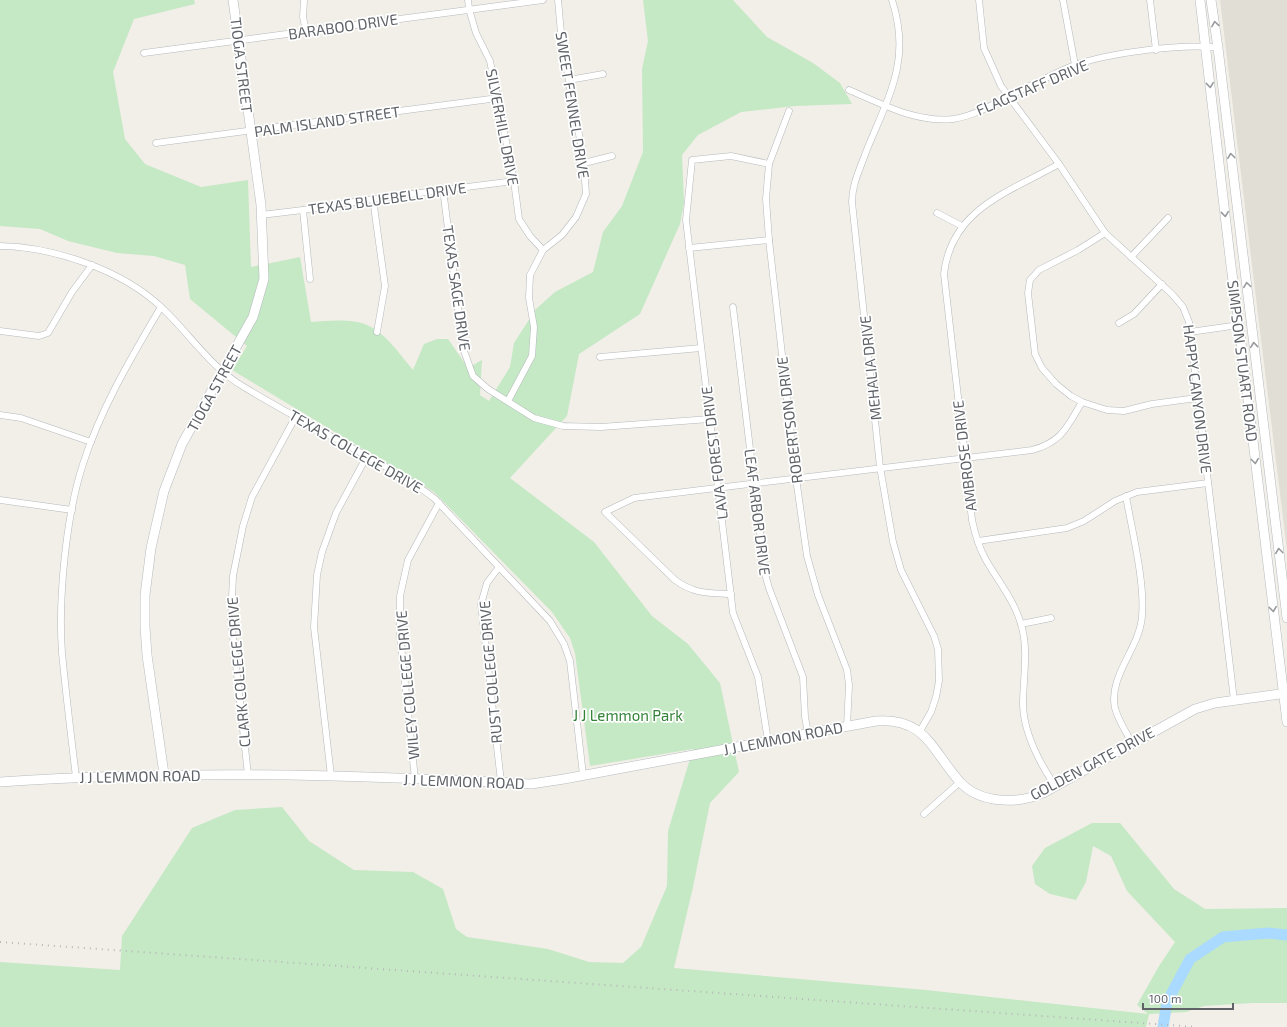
<svg xmlns="http://www.w3.org/2000/svg" width="1287" height="1027" font-family="'Exo 2',sans-serif">
<style>
.education{fill:#e1ded6}
.green{fill:#c5e8c5}
.lines{fill:none;stroke-linecap:round;stroke-linejoin:round}
.river{stroke:#aadaff;stroke-width:11}
.street-casing{stroke:#b5b8bc;stroke-width:7}
.secondary-casing{stroke:#b6babf;stroke-width:10}
.street{stroke:#fff;stroke-width:6}
.secondary{stroke:#fff;stroke-width:9}
.rail{stroke:#b6b7b8;stroke-width:2;stroke-dasharray:1 5;stroke-linecap:butt}
.oneway{stroke:#979a9d}
.labels{text-anchor:middle;dominant-baseline:central;stroke-width:3.5;stroke-linejoin:round;paint-order:stroke}
.street-label{font-size:15px;fill:#5f6368;stroke:#fff}
.park-label{font-size:15px;fill:#348238;stroke:#fff}
</style>
<rect width="100%" height="100%" fill="#f1efe8"/>
<!-- education -->
<path class="education" d="M1220,0H1287V550L1260,331Z"/>
<!-- green -->
<path class="green" d="M0,0H194L195,4L134,19L113,72L125,139L145,164L201,187L248,180L251,267L300,257L311,322C327,321 351,318 367,325C386,333 400,355 413,370L424,344L437,339H448L468,368L482,360L480,395L489,401L510,367L514,343L536,309L555,292L593,272L603,232L622,206L643,152L642,69L648,41L643,0H733L767,37L813,63L840,83L852,104L795,106L741,112L698,135L682,155L684,203L680,224L640,314L579,354L567,416L510,478L594,542L652,616L688,644L720,683L739,772L710,803L693,887L674,968L926,990L1148,1014L1137,1005L1159,966L1175,942L1127,891L1111,856L1093,846L1086,882L1076,900L1050,894L1035,884L1032,866L1045,848L1092,823H1120L1174,889L1205,909L1287,908V1003H1252L1204,1006L1186,1012L1149,1014L1146,1027H0V962L120,970L122,936L192,828L235,810L282,807L309,841L354,870L413,872L443,889L456,929L467,937L548,949L589,962L623,963L641,947L667,886L668,831L693,749L590,766L575,653L570,638L552,612L434,492L232,370L247,346L190,299L185,265L154,256L117,253L68,241L40,229L0,226Z"/>
<g class="lines">
<!-- river -->
<path class="river" d="M1163,1027L1167,1002L1190,959L1223,937L1268,933L1287,935"/>
<!-- street casing -->
<g class="street-casing">
<g id="street">
<path d="M304,0L303,17L306,31"/>
<path d="M468,0L469,9L476,33L490,61L514,181L519,219L530,236L543,250"/>
<path d="M892,0C912,61 888,97 866,152C860,169 852,184 852,202L880,467L893,542L901,570L934,636L938,649L939,681L936,697L931,712L920,731"/>
<path d="M979,0L984,48L1001,86L1059,164L1105,233L1172,294L1183,307L1189,322L1234,700"/>
<path d="M1063,0L1075,65"/>
<path d="M1150,0L1156,50"/>
<path d="M144,53L543,0"/>
<path d="M569,80L603,74"/>
<path d="M849,90C882,104 916,123 953,119C979,115 1002,99 1025,88C1042,81 1058,71 1075,65C1109,53 1183,43 1218,48"/>
<path d="M789,111L769,164L766,199L769,240L796,478L807,556L818,595L847,670L849,685L847,726"/>
<path d="M156,143L498,98"/>
<path d="M584,163L612,156"/>
<path d="M443,189L463,348L473,376L488,389L534,418L563,426L601,427L710,419"/>
<path d="M373,199L385,286L377,332"/>
<path d="M303,210L310,279"/>
<path d="M937,213L962,226"/>
<path d="M261,215L303,210L373,199L514,181"/>
<path d="M1105,233L1078,250L1039,270L1030,280L1028,293L1035,354L1042,368L1056,384L1071,396L1082,402L1107,410L1124,411L1152,404L1197,398"/>
<path d="M0,246C54,247 122,270 161,307C189,333 211,368 244,387C288,414 334,437 379,463C398,474 418,485 435,499L550,621L564,644L570,661L583,775"/>
<path d="M689,248L769,240"/>
<path d="M1131,257L1168,218"/>
<path d="M733,307L765,574L769,588L803,677L805,717L808,734"/>
<path d="M1119,323L1134,314L1162,284"/>
<path d="M0,331L39,336L48,333L72,292L92,265"/>
<path d="M1190,332L1239,325"/>
<path d="M600,357L701,348"/>
<path d="M508,401L532,356L534,327L529,298L530,275L543,250L562,235L576,217L586,194L583,152L574,112L561,33L558,0"/>
<path d="M0,415L21,418L91,442"/>
<path d="M1126,496C1132,531 1145,582 1142,616C1140,648 1108,676 1115,708C1118,720 1126,732 1132,743"/>
<path d="M0,500L72,510"/>
<path d="M978,541L1067,528L1084,521L1115,501L1137,492L1208,483"/>
<path d="M499,567L487,583L481,604L501,782"/>
<path d="M731,594C708,593 694,594 675,580L605,512L634,498L1032,450C1062,442 1067,427 1082,402"/>
<path d="M1021,624L1051,618"/>
<path d="M768,741L758,677L733,613L686,220L692,160L731,156L769,164"/>
<path d="M248,775L231,619L233,576L243,526L252,497L296,416"/>
<path d="M331,776L314,627L317,575L322,552L336,513L367,456"/>
<path d="M76,777C71,736 66,694 62,653C58,599 66,516 83,464C101,408 131,358 161,307"/>
<path d="M415,779L400,636V596L408,560L439,503"/>
<path d="M1055,786C1039,762 1024,734 1023,705C1023,678 1029,650 1021,624C1014,600 998,581 986,560C979,548 975,534 972,520L944,274C951,209 1009,192 1059,164"/>
<path d="M924,814L960,782"/>
</g>
</g>
<!-- secondary casing -->
<g class="secondary-casing">
<g id="secondary">
<path d="M1200,0L1231,266L1239,325L1287,722"/>
<path d="M1211,0L1218,48L1287,618"/>
<path d="M164,774L147,655L145,627V595L151,548L164,491L182,444L253,317L264,279L261,205L233,0"/>
<path d="M0,782C132,773 264,773 396,778C441,780 486,781 531,784L564,779L876,721C926,717 932,751 960,782C980,804 1018,804 1043,793L1195,709L1215,703L1287,693"/>
</g>
</g>
<!-- street -->
<use href="#street" class="street"/>
<!-- secondary -->
<use href="#secondary" class="secondary"/>
<!-- rail -->
<path class="rail" d="M0,942L1197,1027"/>
</g>
<!-- one-way arrows -->
<defs><path id="oneway-chevron" d="M-2-3.5L2.5 0L-2 3.5" fill="none" stroke-width="1.6" stroke-linecap="round" stroke-linejoin="round"/></defs>
<g class="oneway">
<use href="#oneway-chevron" transform="translate(1215 24) rotate(-99)"/>
<use href="#oneway-chevron" transform="translate(1210 85) rotate(84)"/>
<use href="#oneway-chevron" transform="translate(1231 156) rotate(-97)"/>
<use href="#oneway-chevron" transform="translate(1225 214) rotate(84)"/>
<use href="#oneway-chevron" transform="translate(1247 285) rotate(-98)"/>
<use href="#oneway-chevron" transform="translate(1254 345) rotate(-96)"/>
<use href="#oneway-chevron" transform="translate(1255 461) rotate(83)"/>
<use href="#oneway-chevron" transform="translate(1279 551) rotate(-97)"/>
<use href="#oneway-chevron" transform="translate(1273 609) rotate(83)"/>
</g>
<g class="labels">
<!-- street labels -->
<g class="street-label">
<text transform="translate(343 26) rotate(-8)">BARABOO DRIVE</text>
<text transform="translate(242 65) rotate(83)">TIOGA STREET</text>
<text transform="translate(1032 87) rotate(-23)">FLAGSTAFF DRIVE</text>
<text transform="translate(573 105) rotate(81)">SWEET FENNEL DRIVE</text>
<text transform="translate(327 121) rotate(-8)">PALM ISLAND STREET</text>
<text transform="translate(503 127) rotate(79)">SILVERHILL DRIVE</text>
<text transform="translate(387 198) rotate(-8)">TEXAS BLUEBELL DRIVE</text>
<text transform="translate(457 288) rotate(82)">TEXAS SAGE DRIVE</text>
<text transform="translate(1243 361) rotate(83)">SIMPSON STUART ROAD</text>
<text transform="translate(870 368) rotate(-96)">MEHALIA DRIVE</text>
<text transform="translate(214 388) rotate(-61)">TIOGA STREET</text>
<text transform="translate(1198 399) rotate(83)">HAPPY CANYON DRIVE</text>
<text transform="translate(789 420) rotate(-97)">ROBERTSON DRIVE</text>
<text transform="translate(356 451) rotate(30)">TEXAS COLLEGE DRIVE</text>
<text transform="translate(714 453) rotate(-97)">LAVA FOREST DRIVE</text>
<text transform="translate(964 456) rotate(-97)">AMBROSE DRIVE</text>
<text transform="translate(758 512) rotate(83)">LEAF ARBOR DRIVE</text>
<text transform="translate(238 672) rotate(-95)">CLARK COLLEGE DRIVE</text>
<text transform="translate(490 672) rotate(-95)">RUST COLLEGE DRIVE</text>
<text transform="translate(407 685) rotate(-95)">WILEY COLLEGE DRIVE</text>
<text transform="translate(783 738) rotate(-11)">J J LEMMON ROAD</text>
<text transform="translate(1092 763) rotate(-28)">GOLDEN GATE DRIVE</text>
<text transform="translate(140 776) rotate(-1)">J J LEMMON ROAD</text>
<text transform="translate(464 781) rotate(2)">J J LEMMON ROAD</text>
</g>
<!-- park labels -->
<g class="park-label">
<text x="628" y="715">J J Lemmon Park</text>
</g>
</g>
<!-- scale -->
<path d="M1143 1003v6h90v-6" fill="none" stroke="#5f6368" stroke-width="2"/>
<text x="1149" y="1003" font-size="12" fill="#5f6368" stroke="#ffffff" stroke-width="3" paint-order="stroke">100 m</text>
</svg>
